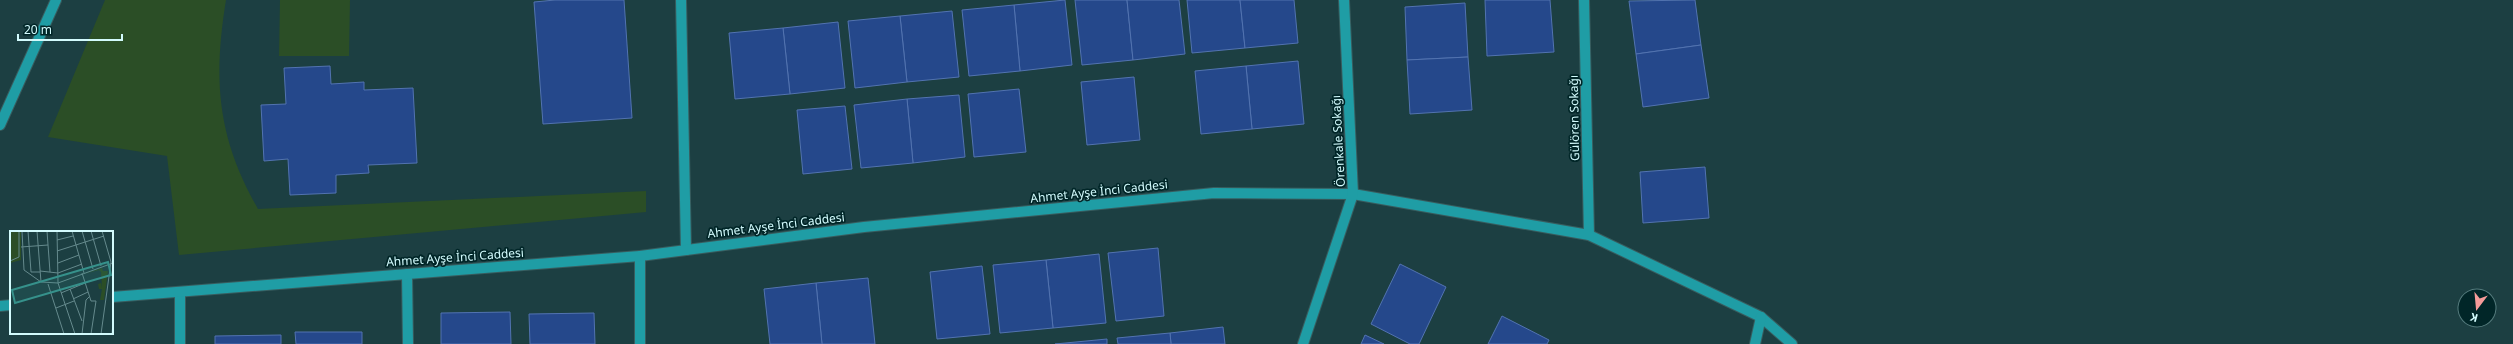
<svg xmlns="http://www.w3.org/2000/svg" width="2513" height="344" font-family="'Noto Sans',sans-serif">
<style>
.green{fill:#2b4e26}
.building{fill:#25488b;stroke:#5273b0}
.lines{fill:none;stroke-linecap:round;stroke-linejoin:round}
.minor-casing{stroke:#385d5f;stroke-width:12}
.minor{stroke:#1f9da5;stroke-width:10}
.labels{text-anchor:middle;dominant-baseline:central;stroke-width:3.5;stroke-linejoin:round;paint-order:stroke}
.street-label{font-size:12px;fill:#d3fbfd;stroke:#012628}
.inset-road{fill:none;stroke:#658a8d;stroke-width:1}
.view{fill:#36918b;fill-opacity:0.15;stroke:#36918b;stroke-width:2}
.inset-edge{fill:none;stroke:#d3fbfd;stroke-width:2}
</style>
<rect width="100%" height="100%" fill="#1c3f42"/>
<!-- green -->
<g class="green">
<path d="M105,0H226C213,80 217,137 258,209L646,191V212L179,255L167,156L48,137Z"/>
<path d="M280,0H350L349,56H279Z"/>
</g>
<!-- building -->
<g class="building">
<path d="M555,0H624L632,118L543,124L534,2Z"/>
<path d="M1065,0L1072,65L1020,71L1014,5Z"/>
<path d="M1075,0H1127L1133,60L1082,65Z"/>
<path d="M1127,0H1179L1185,54L1133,60Z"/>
<path d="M1187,0H1240L1245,48L1192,53Z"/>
<path d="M1240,0H1294L1298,43L1245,48Z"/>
<path d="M1485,0H1550L1554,52L1487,56Z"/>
<path d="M1695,0L1701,45L1636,54L1629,1Z"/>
<path d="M1465,3L1468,57L1407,60L1405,7Z"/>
<path d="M1014,5L1020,71L969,76L962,10Z"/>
<path d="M952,11L959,77L907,82L900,16Z"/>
<path d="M900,16L907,82L855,88L848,21Z"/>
<path d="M838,22L845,88L790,94L783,28Z"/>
<path d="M783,28L790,94L735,99L729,33Z"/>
<path d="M1701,45L1709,98L1643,107L1636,54Z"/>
<path d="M1468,57L1472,110L1410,114L1407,60Z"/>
<path d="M1298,61L1304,124L1252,129L1246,66Z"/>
<path d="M330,66L331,84L364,82V90L413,88L417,163L368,165L369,173L336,175V193L290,195L288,159L264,161L261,105L286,104L284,68Z"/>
<path d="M1246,66L1252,129L1201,134L1195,71Z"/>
<path d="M1134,77L1140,140L1087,145L1081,82Z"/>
<path d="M1019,89L1026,152L974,157L968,94Z"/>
<path d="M959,95L965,157L913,163L907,99Z"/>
<path d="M907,99L913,163L861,168L854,105Z"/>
<path d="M845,106L852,169L803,174L797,110Z"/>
<path d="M1705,167L1709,218L1643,223L1640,172Z"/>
<path d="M1158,248L1164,316L1116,321L1108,253Z"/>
<path d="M1099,254L1106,323L1053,328L1046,260Z"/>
<path d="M1046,260L1053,328L1000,333L993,265Z"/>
<path d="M1400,264L1446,287L1419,344H1410L1371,324Z"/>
<path d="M982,266L990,334L937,339L930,272Z"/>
<path d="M868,278L875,344H822L816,283Z"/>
<path d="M816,283L822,344H770L764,289Z"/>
<path d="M510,312L511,344H441V313Z"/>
<path d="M594,313L595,344H530L529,314Z"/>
<path d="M1502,316L1549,340L1547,344H1488Z"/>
<path d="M1223,327L1225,344H1171L1170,333Z"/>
<path d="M295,332H362V344H296Z"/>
<path d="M1170,333L1171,344H1118L1117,338Z"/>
<path d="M281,335V344H215V336Z"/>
<path d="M1365,335L1384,344H1361Z"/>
<path d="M1107,339V344H1055Z"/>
</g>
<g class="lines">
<!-- minor casing -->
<g class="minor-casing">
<g id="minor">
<path d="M681,0L686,250"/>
<path d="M1584,0L1589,235"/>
<path d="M0,125L56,0"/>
<path d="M640,256V344"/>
<path d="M407,274L408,344"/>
<path d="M180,292V344"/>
<path d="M112,297L640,256L864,227L1214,193L1353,194L1589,235L1761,317L1792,344"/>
<path d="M0,306L11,305"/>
<path d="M1303,344L1353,194L1344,0"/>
<path d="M1755,344L1761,317"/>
</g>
</g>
<!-- minor -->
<use href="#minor" class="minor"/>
</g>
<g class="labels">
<!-- street labels -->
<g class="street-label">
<text transform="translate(1574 118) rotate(-91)">Gülören Sokağı</text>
<text transform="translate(1338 141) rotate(-93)">Örenkale Sokağı</text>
<text transform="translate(1099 191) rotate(-6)">Ahmet Ayşe İnci Caddesi</text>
<text transform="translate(776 225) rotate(-7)">Ahmet Ayşe İnci Caddesi</text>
<text transform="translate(455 257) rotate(-4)">Ahmet Ayşe İnci Caddesi</text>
</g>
</g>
<!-- overview -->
<g transform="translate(10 231)">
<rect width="103" height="103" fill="#1c3f42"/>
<path d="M0,0H11V29L0,32ZM92,37L93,40H98L94,69H90L92,58H89L88,53L91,52L92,57L91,41L89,39L74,43Z" fill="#2b4e26"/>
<path class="inset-road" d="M12,0L14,39L31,51L48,52L103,32M18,0L21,41H30M27,0L31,51M37,0L40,41M47,0L48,52L65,103M62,0L74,42M72,0L83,38M81,0L91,35M47,9L63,5M11,16L38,14M47,20L94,5M0,30L9,26V0M48,32L69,24M30,40L48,42L72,33M72,42L81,70H86L81,103M38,53L54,103M60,58L72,90M51,62L75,52M63,68L78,61M46,77L64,70M72,103L76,69L79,66M91,103L101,31L92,0M102,103L103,91"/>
<path class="view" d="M98,31L101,44L5,72L2,59Z"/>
<rect width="103" height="103" class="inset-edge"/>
</g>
<!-- north arrow -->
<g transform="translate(2477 308) rotate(196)"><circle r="19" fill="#012628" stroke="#557b7d"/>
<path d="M0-3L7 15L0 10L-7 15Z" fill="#f59b99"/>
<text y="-6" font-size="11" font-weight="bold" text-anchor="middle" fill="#d3fbfd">K</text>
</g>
<!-- scale -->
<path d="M18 34v6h104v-6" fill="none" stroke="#d3fbfd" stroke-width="2"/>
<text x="24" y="34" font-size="12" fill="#d3fbfd" stroke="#012628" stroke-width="3" paint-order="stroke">20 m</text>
</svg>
